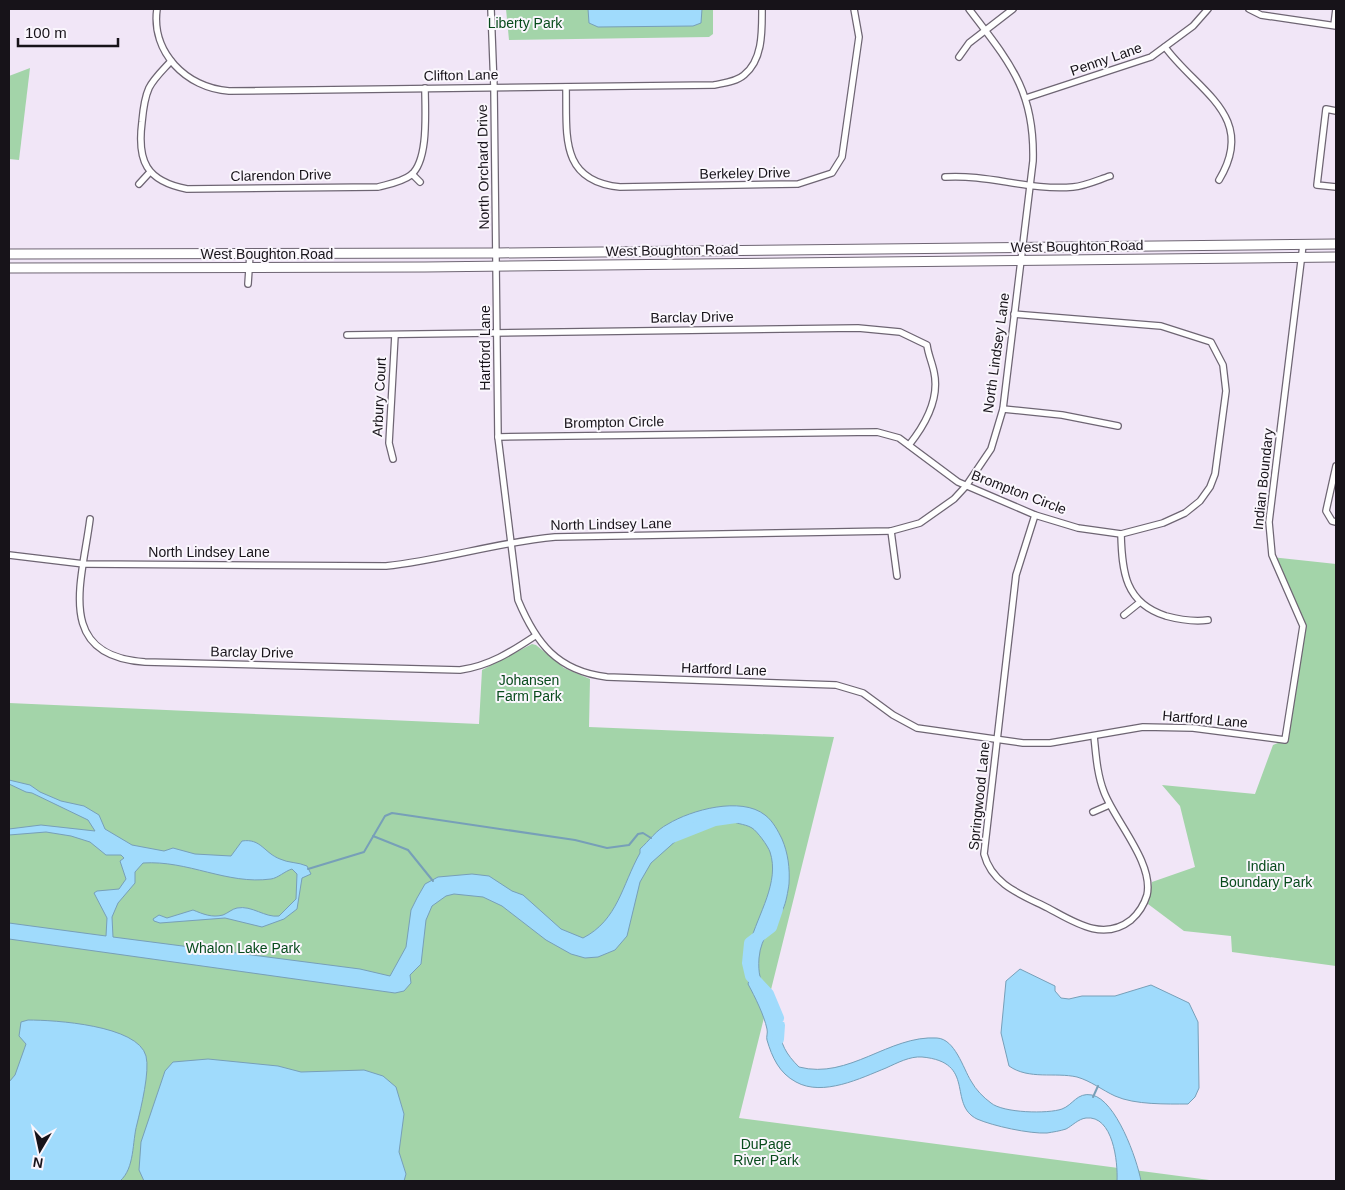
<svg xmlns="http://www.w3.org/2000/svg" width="1345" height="1190" font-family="Arial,sans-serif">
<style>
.green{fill:#a3d4a9}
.water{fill:#a0dbfc;stroke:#779fb8}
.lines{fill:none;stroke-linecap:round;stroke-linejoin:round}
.stream{stroke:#779fb8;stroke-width:2}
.river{stroke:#a0dbfc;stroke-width:12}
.street-casing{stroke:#6e6573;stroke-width:8}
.secondary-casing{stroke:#6e6573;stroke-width:11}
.street{stroke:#fff;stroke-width:5.5}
.secondary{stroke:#fff;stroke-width:9}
.labels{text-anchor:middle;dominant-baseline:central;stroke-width:4;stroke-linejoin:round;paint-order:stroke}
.park-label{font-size:14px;fill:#084b1c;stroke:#faf6fd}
.street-label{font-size:14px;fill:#171319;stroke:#faf6fd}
</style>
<rect width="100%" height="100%" fill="#f1e6f7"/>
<!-- green -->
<g class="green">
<path d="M506,9H713V34L709,37L509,40Z"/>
<path d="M30,68L19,160L9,159V76Z"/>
<path d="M1271,557L1336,564V966L1232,952L1231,936L1184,931L1148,904L1152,882L1195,867L1180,806L1162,785L1255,794L1273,745L1285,740L1300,627Z"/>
<path d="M532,644L536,645L564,668L590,679L589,727L834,737L739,1118L1217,1181H9V703L479,724L482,670Z"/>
</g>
<!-- water -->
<g class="water">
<path d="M588,9H702L701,23L693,26L598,27L589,23Z"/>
<path d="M9,780L30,785L40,792L61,801L84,806L99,815L105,829L132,845L164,851L173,848L195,854L231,856L242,841C261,838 264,853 280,859C288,863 298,862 307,866L311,874L302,878L297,909L284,919L262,927L225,918L160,923L154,921L153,919L159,915L167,918L193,910C203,914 212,918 223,915C228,913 232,909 237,908C252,905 265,918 279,916L296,899L297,874L292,869C285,871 278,878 271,879C227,885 188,860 143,863L135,872V883L118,903L112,917L113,937L360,969L390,976L406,947L411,910L417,898L425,884L438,877L472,874L489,876L512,891L523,895L561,929L583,938C618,920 622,885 640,853V849C649,841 656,830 668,824C691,810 741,796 765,815C773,821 778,831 782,839C788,853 790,868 789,884C788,891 786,903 783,909C774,927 761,935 759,958C758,973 760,982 768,994C773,1001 773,1011 778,1018L775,1021L779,1025C780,1044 786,1054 799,1067C849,1080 889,1035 937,1038C955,1039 963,1068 971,1081C976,1090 983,1097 991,1103C1003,1113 1048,1114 1062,1109C1073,1105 1077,1092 1092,1095C1116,1100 1137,1159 1141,1181H1117C1118,1162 1113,1115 1086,1118C1078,1119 1072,1126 1066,1129C1060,1131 1053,1132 1047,1133C1030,1134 993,1126 977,1119C947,1104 977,1062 922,1057C910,1056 897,1063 886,1068C861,1078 823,1097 796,1082C779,1073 772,1057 767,1040C766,1037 768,1033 767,1029C764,1015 755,997 748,984C753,972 747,957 750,943C758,914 780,882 770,852C768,846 757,831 752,828C744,823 734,825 728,817L687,831L651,863L640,882L627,936L615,950L598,957L585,958L571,954L546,940L502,906L483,897L454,894L446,896L432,906L426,920L421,964L410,975L411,983L404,991L395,993L9,939V923L106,936L107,918L94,893L97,891L119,889L126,879L120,861L124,858L121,855H106L90,842L71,836L46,832L9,835V829L41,825L95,831L88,820L32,793L26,792L9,784Z"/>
<path d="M1020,969L1055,986V991L1061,998L1069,999L1082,996H1115L1151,985L1189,1003L1198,1022L1199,1088L1195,1097L1188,1104C1167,1104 1135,1105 1115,1096C1102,1090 1091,1081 1077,1077C1055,1072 1029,1080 1009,1066L1001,1033L1006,981Z"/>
<path d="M28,1020C54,1020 138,1025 146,1056C150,1071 141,1108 137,1124C132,1142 135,1168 120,1181H9V1082L15,1075L26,1044L19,1036L21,1022Z"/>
<path d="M208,1059L278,1066L301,1072L364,1070L383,1076L396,1087L404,1114L399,1152L406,1174L404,1181H144L139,1170L141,1142L165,1071L173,1062Z"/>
</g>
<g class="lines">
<!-- stream -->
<g class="stream">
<path d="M373,836L408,850L433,881"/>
<path d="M308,869L364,852L385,816L392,813L575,840L607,848L629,845L638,834L643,833L651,838"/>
<path d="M1093,1097L1098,1086"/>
</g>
<!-- river -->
<g class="river">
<path d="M672,837L715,820L743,816"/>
<path d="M777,909L771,927L750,943L748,963L751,976L768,994L778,1018L774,1021L779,1025L778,1039"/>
</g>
<!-- street casing -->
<g class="street-casing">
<g id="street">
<path d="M157,9C151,52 186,88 229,91L714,85C723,83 736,82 744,75C763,60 762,31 762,9"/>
<path d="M491,9L494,88L498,437L518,600C536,643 557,671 607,677L836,685L863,693L893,715L917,728L1023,743H1050L1143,727L1193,728L1285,740L1303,626L1272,555L1269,522L1303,245"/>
<path d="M1249,9L1261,15L1336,26"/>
<path d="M1334,25L1336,9"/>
<path d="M1165,47C1197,91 1258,116 1219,180"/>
<path d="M959,57L969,43L1013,9"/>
<path d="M171,61C163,70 154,78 149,88C144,99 143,111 142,122C137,161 146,181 187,189L378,187C389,184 402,182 411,175C429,160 425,111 425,88"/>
<path d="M566,87C567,135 559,181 620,187L798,184L832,173L842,157L859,37L854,9"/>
<path d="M1026,98L1151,57L1193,26L1208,9"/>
<path d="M1336,111L1326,109L1317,185L1336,187"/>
<path d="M412,174L420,182"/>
<path d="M945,177C988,174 1030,191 1073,187C1085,186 1098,180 1110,176"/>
<path d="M139,184L150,172"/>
<path d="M248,284L250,254"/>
<path d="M347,335L858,328L900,332L927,345C928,354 932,362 934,372C940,399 925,425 909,445"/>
<path d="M1003,409L1062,415L1118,426"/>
<path d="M498,437L877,432L899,438L958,482L1035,515L1078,528L1121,534L1163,523L1185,513L1200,501L1210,487L1215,474L1226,391L1223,365L1211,342L1161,326L1014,314"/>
<path d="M393,459L389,443L395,335"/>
<path d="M1336,466L1326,511L1332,521L1336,522"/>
<path d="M1035,515L1016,575L984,854C992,885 1022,895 1048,908C1074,922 1103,942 1131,920C1139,913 1144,905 1147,895C1154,863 1115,821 1104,792C1097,774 1096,755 1094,736"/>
<path d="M90,519C82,582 54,656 145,662L460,670C489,666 511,652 535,636"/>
<path d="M891,531L897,576"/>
<path d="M1121,534C1122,572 1125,603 1166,616C1181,620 1193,622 1208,620"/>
<path d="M9,555L84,564L386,566C443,560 498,542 555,537L891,531L920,523L954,499L966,486L991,449L1003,409L1033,161C1035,90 1009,62 969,9"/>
<path d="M1124,615L1139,603"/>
<path d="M1093,812L1109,805"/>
</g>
</g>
<!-- secondary casing -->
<g class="secondary-casing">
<g id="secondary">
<path d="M9,254L497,253L1336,244"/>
<path d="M9,268L425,267L1336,257"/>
</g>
</g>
<!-- street -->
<use href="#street" class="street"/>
<!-- secondary -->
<use href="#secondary" class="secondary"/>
</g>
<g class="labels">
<!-- park labels -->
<g class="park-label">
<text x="525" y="23">Liberty Park</text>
<text x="529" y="680">Johansen<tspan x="529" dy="16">Farm Park</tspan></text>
<text x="1266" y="866">Indian<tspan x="1266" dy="16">Boundary Park</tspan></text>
<text x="243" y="948">Whalon Lake Park</text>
<text x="766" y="1144">DuPage<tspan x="766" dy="16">River Park</tspan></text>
</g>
<!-- street labels -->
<g class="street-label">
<text transform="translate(1106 59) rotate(-19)">Penny Lane</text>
<text transform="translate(461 75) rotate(-1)">Clifton Lane</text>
<text transform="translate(483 167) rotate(-91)">North Orchard Drive</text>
<text transform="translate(745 173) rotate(-1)">Berkeley Drive</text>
<text transform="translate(281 175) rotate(-1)">Clarendon Drive</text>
<text transform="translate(1077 246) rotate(-1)">West Boughton Road</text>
<text transform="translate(672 250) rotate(-1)">West Boughton Road</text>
<text x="267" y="254">West Boughton Road</text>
<text transform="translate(692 317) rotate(-1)">Barclay Drive</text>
<text transform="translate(485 348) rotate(-90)">Hartford Lane</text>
<text transform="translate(996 353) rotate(-82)">North Lindsey Lane</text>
<text transform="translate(379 397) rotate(-87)">Arbury Court</text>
<text transform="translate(614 422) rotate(-1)">Brompton Circle</text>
<text transform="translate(1263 479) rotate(-84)">Indian Boundary</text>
<text transform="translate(1019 492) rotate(21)">Brompton Circle</text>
<text transform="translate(611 524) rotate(-1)">North Lindsey Lane</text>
<text x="209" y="552">North Lindsey Lane</text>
<text transform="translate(252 652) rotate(1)">Barclay Drive</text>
<text transform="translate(724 669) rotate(2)">Hartford Lane</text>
<text transform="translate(1205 719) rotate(5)">Hartford Lane</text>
<text transform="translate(979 796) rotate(-84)">Springwood Lane</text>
</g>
</g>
<!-- border -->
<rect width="1345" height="1190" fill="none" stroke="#171319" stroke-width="20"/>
<!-- north arrow -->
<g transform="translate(40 1150) rotate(189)" stroke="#faf6fd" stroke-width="4" paint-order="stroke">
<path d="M0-4L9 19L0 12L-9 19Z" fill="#171319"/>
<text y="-8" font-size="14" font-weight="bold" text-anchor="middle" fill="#171319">N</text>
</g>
<!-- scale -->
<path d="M18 38v8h100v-8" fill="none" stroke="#171319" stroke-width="2.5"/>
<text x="25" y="38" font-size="15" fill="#171319" stroke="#faf6fd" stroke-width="4" paint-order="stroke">100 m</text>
</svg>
